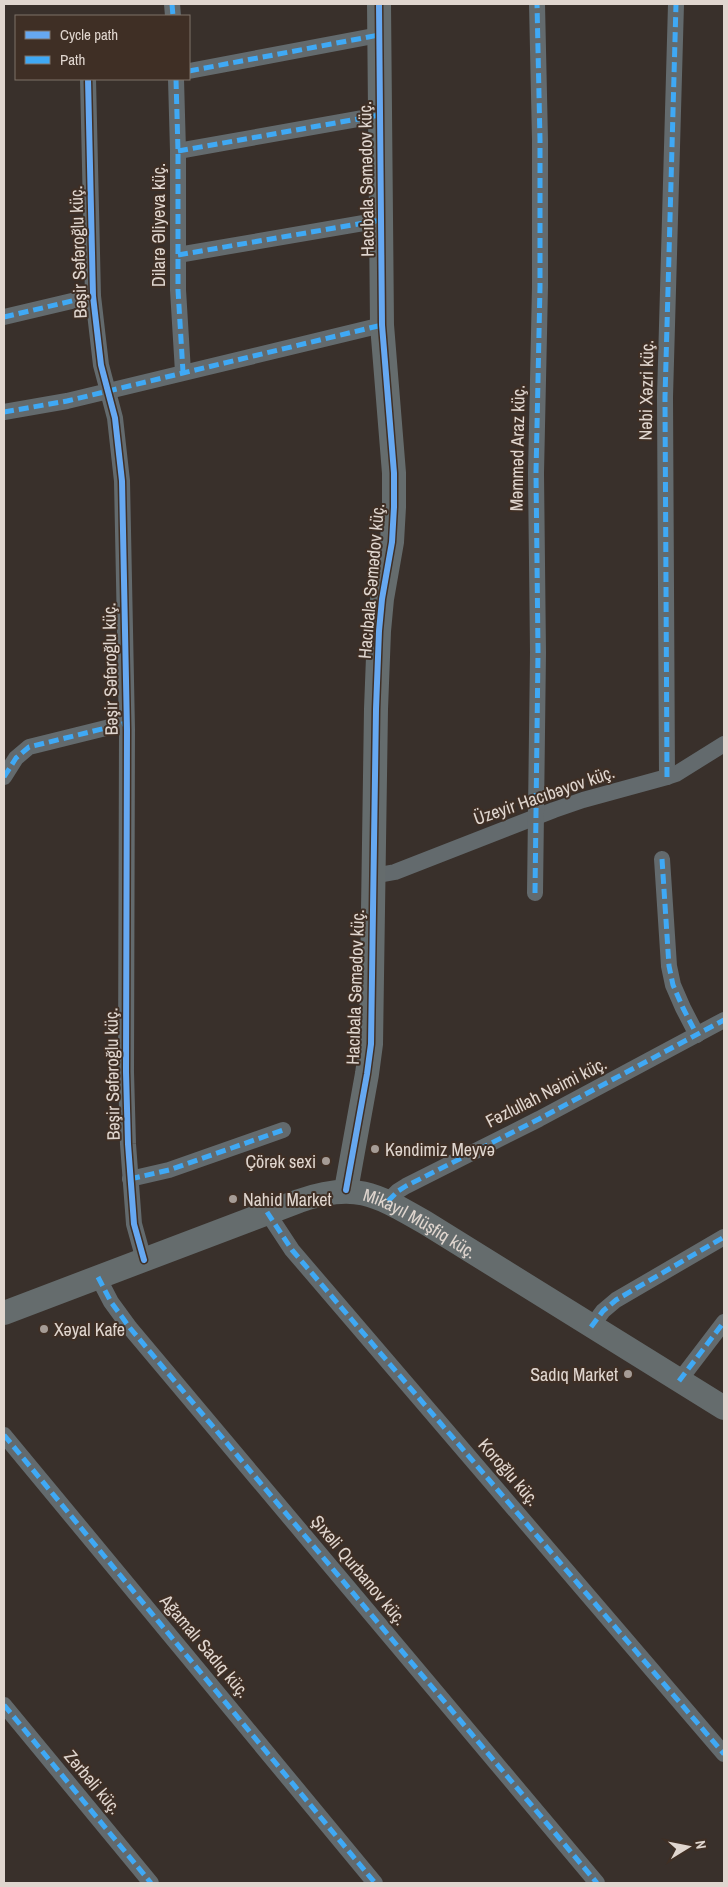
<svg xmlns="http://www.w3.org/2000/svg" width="728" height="1887" font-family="'Archivo Narrow',sans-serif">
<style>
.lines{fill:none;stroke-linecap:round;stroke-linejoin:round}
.street{stroke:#636a6d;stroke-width:16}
.secondary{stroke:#656c6d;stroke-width:24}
.quiet{stroke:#3fa9f5;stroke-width:5;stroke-dasharray:10 5;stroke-linecap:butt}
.cycleway-casing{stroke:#3f2f25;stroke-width:9}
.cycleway{stroke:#66a8f1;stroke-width:6}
.poi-dot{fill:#a69c96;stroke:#3f2f25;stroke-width:2}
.labels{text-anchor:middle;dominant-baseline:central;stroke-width:4;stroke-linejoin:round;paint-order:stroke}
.street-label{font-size:18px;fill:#e0d6cf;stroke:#3f2f25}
.poi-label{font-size:18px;fill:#e0d6cf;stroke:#3f2f25;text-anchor:start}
</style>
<rect width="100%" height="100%" fill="#39302b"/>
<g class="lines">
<!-- street -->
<g class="street">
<path d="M172,4L173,16"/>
<path d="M189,71L379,35"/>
<path d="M88,79L93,296L101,365L115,418L122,481L127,730L126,1072L128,1144L134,1224L144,1260"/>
<path d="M176,79L178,151V290L183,372"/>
<path d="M178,151L380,115"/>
<path d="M178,255L381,220"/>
<path d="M4,317L93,296"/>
<path d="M4,412L67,401L382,325"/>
<path d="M4,777L16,758L29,747L126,723"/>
<path d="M667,777L665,397L676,4"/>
<path d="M662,859L669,966L673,985L683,1008L697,1035"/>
<path d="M373,876L395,872L554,810L583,800L667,777L676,774L724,744"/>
<path d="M535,893L538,652L536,473L540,287V140L537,4"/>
<path d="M130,1179L169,1170L283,1130"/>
<path d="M388,1201L398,1191L406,1186L539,1119L724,1020"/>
<path d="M267,1212L292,1250L724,1754"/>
<path d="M98,1277L111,1302L130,1328L597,1883"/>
<path d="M591,1327L603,1311L616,1300L724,1237"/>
<path d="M679,1381L724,1322"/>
<path d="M4,1435L375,1883"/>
<path d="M4,1705L151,1883"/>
</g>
<!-- secondary -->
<g class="secondary">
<path d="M346,1190L367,1074L371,1044L376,709L379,631L382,599L392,542L394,507V473L382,325L379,4"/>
<path id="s1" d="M4,1313L299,1201C356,1181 377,1195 426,1223L724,1408"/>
</g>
<!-- quiet -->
<g class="quiet">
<path d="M172,4L173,16"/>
<path d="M189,71L379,35"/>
<path d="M176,79L178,151V290L183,372"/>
<path d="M178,151L380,115"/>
<path d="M178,255L381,220"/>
<path d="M4,317L93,296"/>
<path d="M4,412L67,401L382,325"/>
<path d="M4,777L16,758L29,747L126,723"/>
<path d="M667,777L665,397L676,4"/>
<path d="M662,859L669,966L673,985L683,1008L697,1035"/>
<path d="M535,893L538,652L536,473L540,287V140L537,4"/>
<path d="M130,1179L169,1170L283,1130"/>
<path d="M388,1201L398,1191L406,1186L539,1119L724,1020"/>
<path d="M267,1212L292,1250L724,1754"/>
<path d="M98,1277L111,1302L130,1328L597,1883"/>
<path d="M591,1327L603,1311L616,1300L724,1237"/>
<path d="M679,1381L724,1322"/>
<path d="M4,1435L375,1883"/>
<path d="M4,1705L151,1883"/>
</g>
<!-- cycleway casing -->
<g class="cycleway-casing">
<g id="cycleway">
<path d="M88,79L93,296L101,365L115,418L122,481L127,730L126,1072L128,1144L134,1224L144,1260"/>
<path d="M346,1190L367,1074L371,1044L376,709L379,631L382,599L392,542L394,507V473L382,325L379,4"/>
</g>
</g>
<!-- cycleway -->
<use href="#cycleway" class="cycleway"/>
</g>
<!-- markers -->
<g class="poi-dot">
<circle cx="375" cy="1149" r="5"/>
<circle cx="326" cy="1161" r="5"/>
<circle cx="233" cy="1199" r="5"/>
<circle cx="44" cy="1329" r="5"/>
<circle cx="628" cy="1374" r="5"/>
</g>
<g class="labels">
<!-- street labels -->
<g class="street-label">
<text transform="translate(366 179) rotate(-91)">Hacıbala Səmədov küç.</text>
<text transform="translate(158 225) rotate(-90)">Dilarə Əliyeva küç.</text>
<text transform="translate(78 252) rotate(-92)">Bəşir Səfəroğlu küç.</text>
<text transform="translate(646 390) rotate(-89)">Nəbi Xəzri küç.</text>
<text transform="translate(517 448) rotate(-89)">Məmməd Araz küç.</text>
<text transform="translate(371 581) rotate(-85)">Hacıbala Səmədov küç.</text>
<text transform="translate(110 669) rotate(-91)">Bəşir Səfəroğlu küç.</text>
<text transform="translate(544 795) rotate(-19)">Üzeyir Hacıbəyov küç.</text>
<text transform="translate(355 987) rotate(-88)">Hacıbala Səmədov küç.</text>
<text transform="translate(112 1074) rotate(-91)">Bəşir Səfəroğlu küç.</text>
<text transform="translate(546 1092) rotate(-27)">Fəzlullah Nəimi küç.</text>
<text stroke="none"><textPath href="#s1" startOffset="445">Mikayıl Müşfiq küç.</textPath></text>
<text transform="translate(509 1472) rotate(49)">Koroğlu küç.</text>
<text transform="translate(359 1570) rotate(50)">Şıxəli Qurbanov küç.</text>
<text transform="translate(205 1646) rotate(50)">Ağamalı Sadıq küç.</text>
<text transform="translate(93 1782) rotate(50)">Zərbəli küç.</text>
</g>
<!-- poi labels -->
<g class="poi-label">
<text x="385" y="1149">Kəndimiz Meyvə</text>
<text x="316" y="1161" text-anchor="end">Çörək sexi</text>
<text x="243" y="1199">Nahid Market</text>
<text x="54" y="1329">Xəyal Kafe</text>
<text x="618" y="1374" text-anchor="end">Sadıq Market</text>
</g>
</g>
<!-- border -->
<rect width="728" height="1887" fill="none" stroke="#e0d6cf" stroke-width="10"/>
<!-- legend -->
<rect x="15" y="15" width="175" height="65" fill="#3f2f25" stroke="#7f7269"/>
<rect x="25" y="31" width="25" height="8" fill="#66a8f1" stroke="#7f7269"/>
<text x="60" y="40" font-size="15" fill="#e0d6cf">Cycle path</text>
<rect x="25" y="56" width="25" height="8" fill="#3fa9f5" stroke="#7f7269"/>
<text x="60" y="65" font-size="15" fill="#e0d6cf">Path</text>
<!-- north arrow -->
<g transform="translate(688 1847) rotate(80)" stroke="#3f2f25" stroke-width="4" paint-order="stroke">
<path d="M0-4L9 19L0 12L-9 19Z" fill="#e0d6cf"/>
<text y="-8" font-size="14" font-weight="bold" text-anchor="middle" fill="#e0d6cf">N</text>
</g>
</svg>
